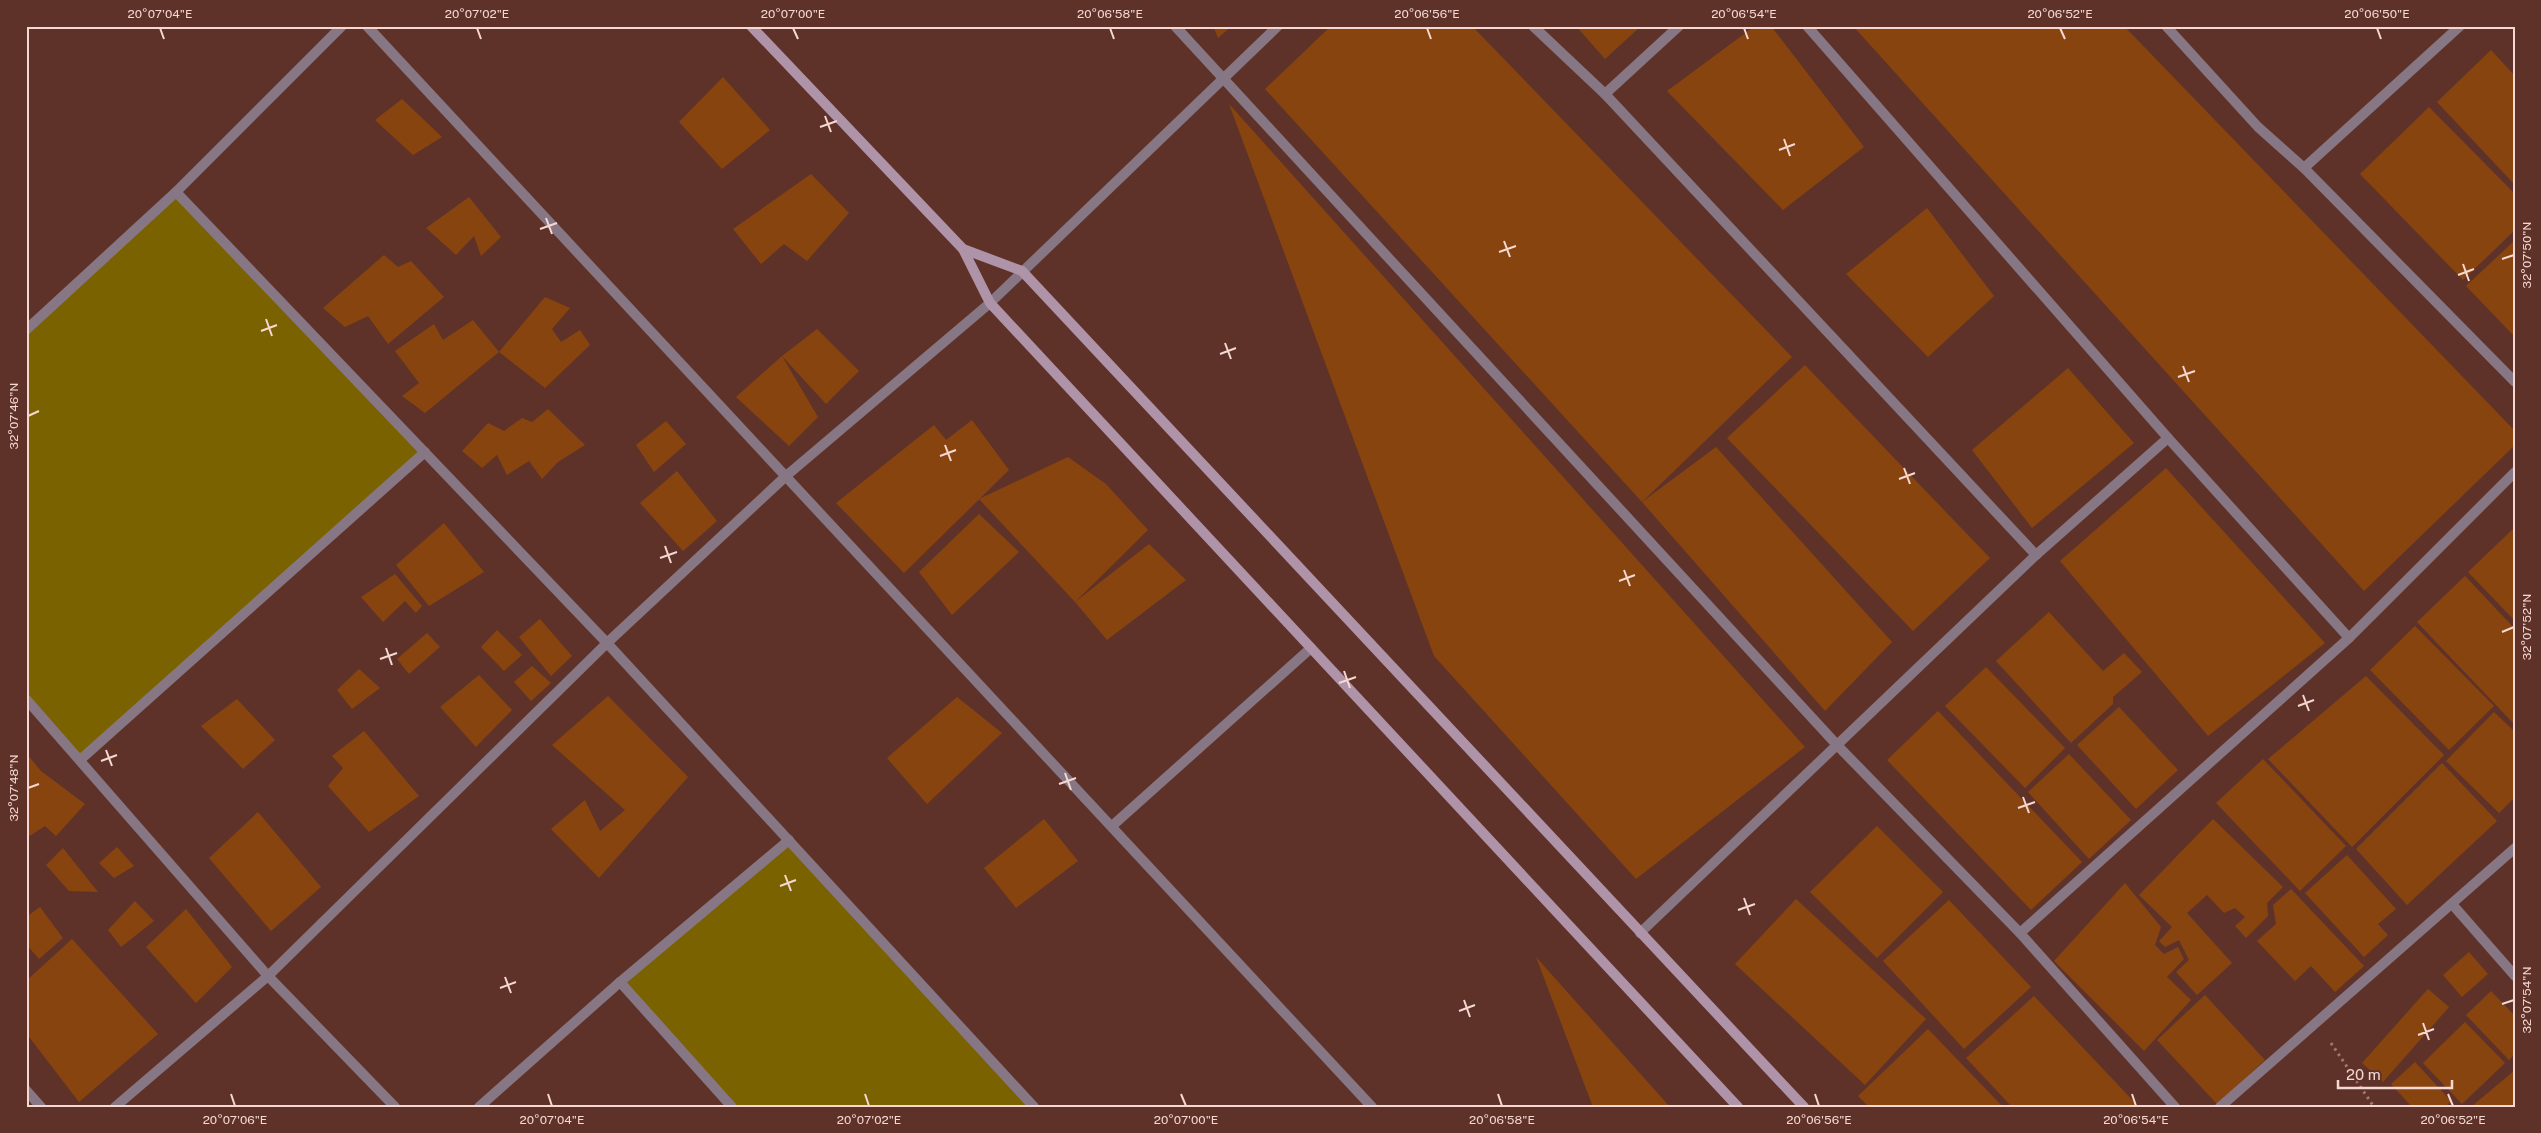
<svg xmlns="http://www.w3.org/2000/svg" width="2541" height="1133" font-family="'Public Sans',sans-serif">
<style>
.green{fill:#7a6200}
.building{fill:#88440f}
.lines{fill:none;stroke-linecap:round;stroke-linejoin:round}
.path{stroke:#9f7972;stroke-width:3;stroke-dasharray:2.5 4;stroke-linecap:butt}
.lane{stroke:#877684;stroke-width:10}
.street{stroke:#877684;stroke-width:10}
.secondary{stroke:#af93a9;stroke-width:10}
.ticks{fill:none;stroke:#f5d8d2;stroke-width:2}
.neatline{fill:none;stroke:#f5d8d2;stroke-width:2}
.ticks-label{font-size:12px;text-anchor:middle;fill:#f5d8d2}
</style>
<rect width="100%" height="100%" fill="#5e3229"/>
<!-- green -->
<g class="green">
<path d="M176,192L424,452L80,760L26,698V329Z"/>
<path d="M789,840L1034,1107H733L621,982Z"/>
</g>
<!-- building -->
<g class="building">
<path d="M1213,26H1232L1218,38Z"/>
<path d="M1331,26H1472L1792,357L1642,502L1265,89Z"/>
<path d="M1576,26H1641L1605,59Z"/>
<path d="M1755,26H1771L1864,147L1783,210L1667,91Z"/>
<path d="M1853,26H2124L2515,431V445L2364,591Z"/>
<path d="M2491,50L2515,76V185L2437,102Z"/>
<path d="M723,77L770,130L722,169L679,122Z"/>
<path d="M402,99L442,137L413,155L375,120Z"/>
<path d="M1229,104L1805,747L1636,879L1434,656Z"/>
<path d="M2429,107L2515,194V230L2463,280L2360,174Z"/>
<path d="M811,174L849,213L807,261L784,244L761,264L733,229Z"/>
<path d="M469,197L501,237L481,256L474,236L456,255L426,228Z"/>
<path d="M1927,208L1994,296L1928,357L1846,274Z"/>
<path d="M2515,240V337L2466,286Z"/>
<path d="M384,255L398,267L411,261L444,297L388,344L368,316L345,327L323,308Z"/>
<path d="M545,297L570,308L552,329L561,342L580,330L590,345L545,388L499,352Z"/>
<path d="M473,320L499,352L425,413L402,396L419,383L395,351L434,324L443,340Z"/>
<path d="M817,329L859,371L826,404L782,356Z"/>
<path d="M782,356L818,417L789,446L736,397Z"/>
<path d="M1805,365L1990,558L1913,631L1727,438Z"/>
<path d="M2068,368L2134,443L2032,528L1972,450Z"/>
<path d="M548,409L585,445L558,462L542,479L529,461L507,475L497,455L482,468L462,451L488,423L504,431L522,418L532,422Z"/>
<path d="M972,420L1009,470L904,573L836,503L934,425L946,440Z"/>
<path d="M666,421L686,444L654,472L636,445Z"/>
<path d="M1716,447L1892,642L1825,711L1642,502Z"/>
<path d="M1068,457L1106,484L1148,530L1075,602L979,499Z"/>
<path d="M2166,468L2325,643L2208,736L2060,561Z"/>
<path d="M677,471L717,521L683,551L640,503Z"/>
<path d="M979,514L1019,552L952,615L919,572Z"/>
<path d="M444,523L484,572L429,606L396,565Z"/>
<path d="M2515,527V621L2468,572Z"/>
<path d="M1149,544L1186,580L1107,640L1075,602Z"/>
<path d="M395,574L422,606L416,613L405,601L383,622L361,597Z"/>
<path d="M2465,576L2515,629V725L2417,622Z"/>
<path d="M2049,612L2103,671L2124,653L2142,672L2113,697V704L2071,743L1996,661Z"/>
<path d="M540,619L572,656L551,676L519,637Z"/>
<path d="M2415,626L2494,706L2449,750L2370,670Z"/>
<path d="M497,630L522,655L504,671L481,647Z"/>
<path d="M427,633L440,647L409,674L397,659Z"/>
<path d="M532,666L551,683L531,701L514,682Z"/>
<path d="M1986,667L2065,748L2025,788L1945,706Z"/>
<path d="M359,669L380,688L352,709L337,690Z"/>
<path d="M479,675L512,710L476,747L440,707Z"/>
<path d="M2366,676L2444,755L2352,847L2268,759Z"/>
<path d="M608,696L688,777L599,878L551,829L585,800L600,831L625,810L552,745Z"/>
<path d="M957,697L1002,733L927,804L887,758Z"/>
<path d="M237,699L275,740L243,769L201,726Z"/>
<path d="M2119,707L2178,770L2136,809L2077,745Z"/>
<path d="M1938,711L2082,862L2031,910L1887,760Z"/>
<path d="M2494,712L2515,732V797L2499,813L2446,761Z"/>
<path d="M364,731L419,796L369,832L328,786L343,768L332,756Z"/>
<path d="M26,753L41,771L85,804L56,836L45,826L28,837L26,834Z"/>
<path d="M2069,754L2131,820L2089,859L2028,792Z"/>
<path d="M2263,759L2346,846L2300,891L2216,803Z"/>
<path d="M2442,763L2497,821L2407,905L2356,849Z"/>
<path d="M258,812L321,887L271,931L209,858Z"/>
<path d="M1044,819L1078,861L1016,908L984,868Z"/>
<path d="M2213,819L2283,887L2267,903L2268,916L2246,938L2235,926L2245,917L2235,908L2224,913L2207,895L2187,913L2232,963L2197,995L2176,972L2189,960L2179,940L2165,947L2159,941L2172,927L2139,895Z"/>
<path d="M1877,826L1943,892L1877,958L1810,892Z"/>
<path d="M117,847L134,866L114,878L99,863Z"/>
<path d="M63,848L82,872L98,892L69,891L46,865Z"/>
<path d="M2347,855L2396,909L2378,924L2388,935L2364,957L2305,893Z"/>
<path d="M2125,883L2161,927L2155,945L2164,954L2178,947L2184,959L2167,977L2191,1000L2144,1051L2054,961Z"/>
<path d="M2291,889L2364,966L2335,992L2311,966L2295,981L2257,941L2276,924L2273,905Z"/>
<path d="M1796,899L1926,1019L1865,1085L1735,964Z"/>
<path d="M1949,900L2031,987L1964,1049L1883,961Z"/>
<path d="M135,901L154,921L121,947L108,930Z"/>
<path d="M40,907L63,938L39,959L26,944V917Z"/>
<path d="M186,909L232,967L196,1003L146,947Z"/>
<path d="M72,939L158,1034L79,1102L26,1033V981Z"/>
<path d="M2469,952L2488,974L2462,997L2443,975Z"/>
<path d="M1536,957L1670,1107H1593Z"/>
<path d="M2428,989L2449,1007L2383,1082L2362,1063Z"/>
<path d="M2491,991L2515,1016V1054L2509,1060L2466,1015Z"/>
<path d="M2205,995L2265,1060L2217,1104L2157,1040Z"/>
<path d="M2034,996L2139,1107H2012L1966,1058Z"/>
<path d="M2465,1022L2505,1063L2462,1104L2423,1063Z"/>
<path d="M1928,1029L2003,1107H1869L1858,1096Z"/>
<path d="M2415,1062L2451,1101L2445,1107H2412L2391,1084Z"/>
<path d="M2515,1070V1107H2471Z"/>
</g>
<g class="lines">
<!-- path -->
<path class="path" d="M2331,1043L2374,1107"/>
<!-- lane -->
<path class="lane" d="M2452,904L2515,976"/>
<!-- street -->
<g class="street">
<path d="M367,26L1372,1107"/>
<path d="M1175,26L1837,745L2020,933L2175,1107"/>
<path d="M1533,26L1605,94L2036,555"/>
<path d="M1807,26L2168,438L2349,638"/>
<path d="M2166,26L2258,127L2304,168L2515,382"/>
<path d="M1605,94L1679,26"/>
<path d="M2304,168L2460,26"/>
<path d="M176,192L607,643L1034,1107"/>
<path d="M26,330L176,192L342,26"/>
<path d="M26,699L268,976L395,1107"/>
<path d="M80,760L425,452"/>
<path d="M1112,826L1311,648"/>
<path d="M1640,933L2036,555L2168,438"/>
<path d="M2020,933L2349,638L2515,472"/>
<path d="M620,982L732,1107"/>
<path d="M26,1090L41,1107"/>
<path d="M115,1107L268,976L607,643L786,476L990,303L1278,26"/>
<path d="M479,1107L620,982L789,840"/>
<path d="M2220,1107L2515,848"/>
</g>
<!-- secondary -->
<g class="secondary">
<path d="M751,26L963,249L990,303L1738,1107"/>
<path d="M963,249L1022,271L1804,1107"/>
</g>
</g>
<!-- ticks -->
<path class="ticks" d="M160,28L164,39M477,28L481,39M793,28L798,39M1110,28L1114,39M1427,28L1431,39M1744,28L1748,39M2060,28L2065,39M2377,28L2381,39M825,116L831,132M820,127L837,121M1784,139L1790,156M1779,150L1795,144M546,218L552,234M540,229L557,223M1504,241L1510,257M1499,252L1516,246M2502,259L2514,255M2463,264L2469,281M2458,275L2474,269M266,319L272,336M261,331L277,325M1225,343L1231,359M1220,354L1236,348M2183,366L2189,382M2178,377L2195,371M28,416L39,411M945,445L951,461M940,456L956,450M1904,468L1910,484M1899,479L1915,473M665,546L671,563M660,558L677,552M1624,570L1630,586M1619,581L1635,575M2502,632L2514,627M386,648L392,665M380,659L397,653M1344,671L1350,688M1339,683L1356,677M2303,695L2309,711M2298,706L2314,700M106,750L112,766M101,761L117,755M1065,773L1071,790M1059,784L1076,778M28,788L39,784M2023,797L2029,813M2018,808L2035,802M785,875L791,891M780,886L796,880M1744,898L1750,915M1738,910L1755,904M505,977L511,993M500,988L516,982M1464,1000L1470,1017M2502,1004L2514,1000M1459,1011L1475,1005M2423,1023L2429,1040M2418,1035L2434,1029M231,1094L235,1106M548,1094L552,1106M865,1094L869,1106M1181,1094L1186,1106M1498,1094L1502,1106M1815,1094L1819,1106M2132,1094L2136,1106M2448,1094L2453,1106"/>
<!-- border -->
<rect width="2541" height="1133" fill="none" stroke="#5e3229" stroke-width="55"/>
<!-- scale -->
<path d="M2338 1080v8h114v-8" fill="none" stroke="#f5d8d2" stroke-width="2.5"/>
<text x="2346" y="1080" font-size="15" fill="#f5d8d2" stroke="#5e3229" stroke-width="4" paint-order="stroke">20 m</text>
<rect x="28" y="28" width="2486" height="1078" class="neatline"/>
<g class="ticks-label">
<text x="160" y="18">20°07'04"E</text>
<text x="477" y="18">20°07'02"E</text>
<text x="793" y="18">20°07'00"E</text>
<text x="1110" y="18">20°06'58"E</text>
<text x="1427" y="18">20°06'56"E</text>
<text x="1744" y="18">20°06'54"E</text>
<text x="2060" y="18">20°06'52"E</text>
<text x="2377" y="18">20°06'50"E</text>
<text transform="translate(2527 255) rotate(-90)" y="4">32°07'50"N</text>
<text transform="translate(14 416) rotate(-90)" y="4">32°07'46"N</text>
<text transform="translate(2527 627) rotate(-90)" y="4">32°07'52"N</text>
<text transform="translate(14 788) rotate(-90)" y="4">32°07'48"N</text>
<text transform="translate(2527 1000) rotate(-90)" y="4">32°07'54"N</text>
<text x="235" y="1124">20°07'06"E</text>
<text x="552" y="1124">20°07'04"E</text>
<text x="869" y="1124">20°07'02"E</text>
<text x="1186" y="1124">20°07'00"E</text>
<text x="1502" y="1124">20°06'58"E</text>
<text x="1819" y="1124">20°06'56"E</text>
<text x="2136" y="1124">20°06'54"E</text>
<text x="2453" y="1124">20°06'52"E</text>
</g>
</svg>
